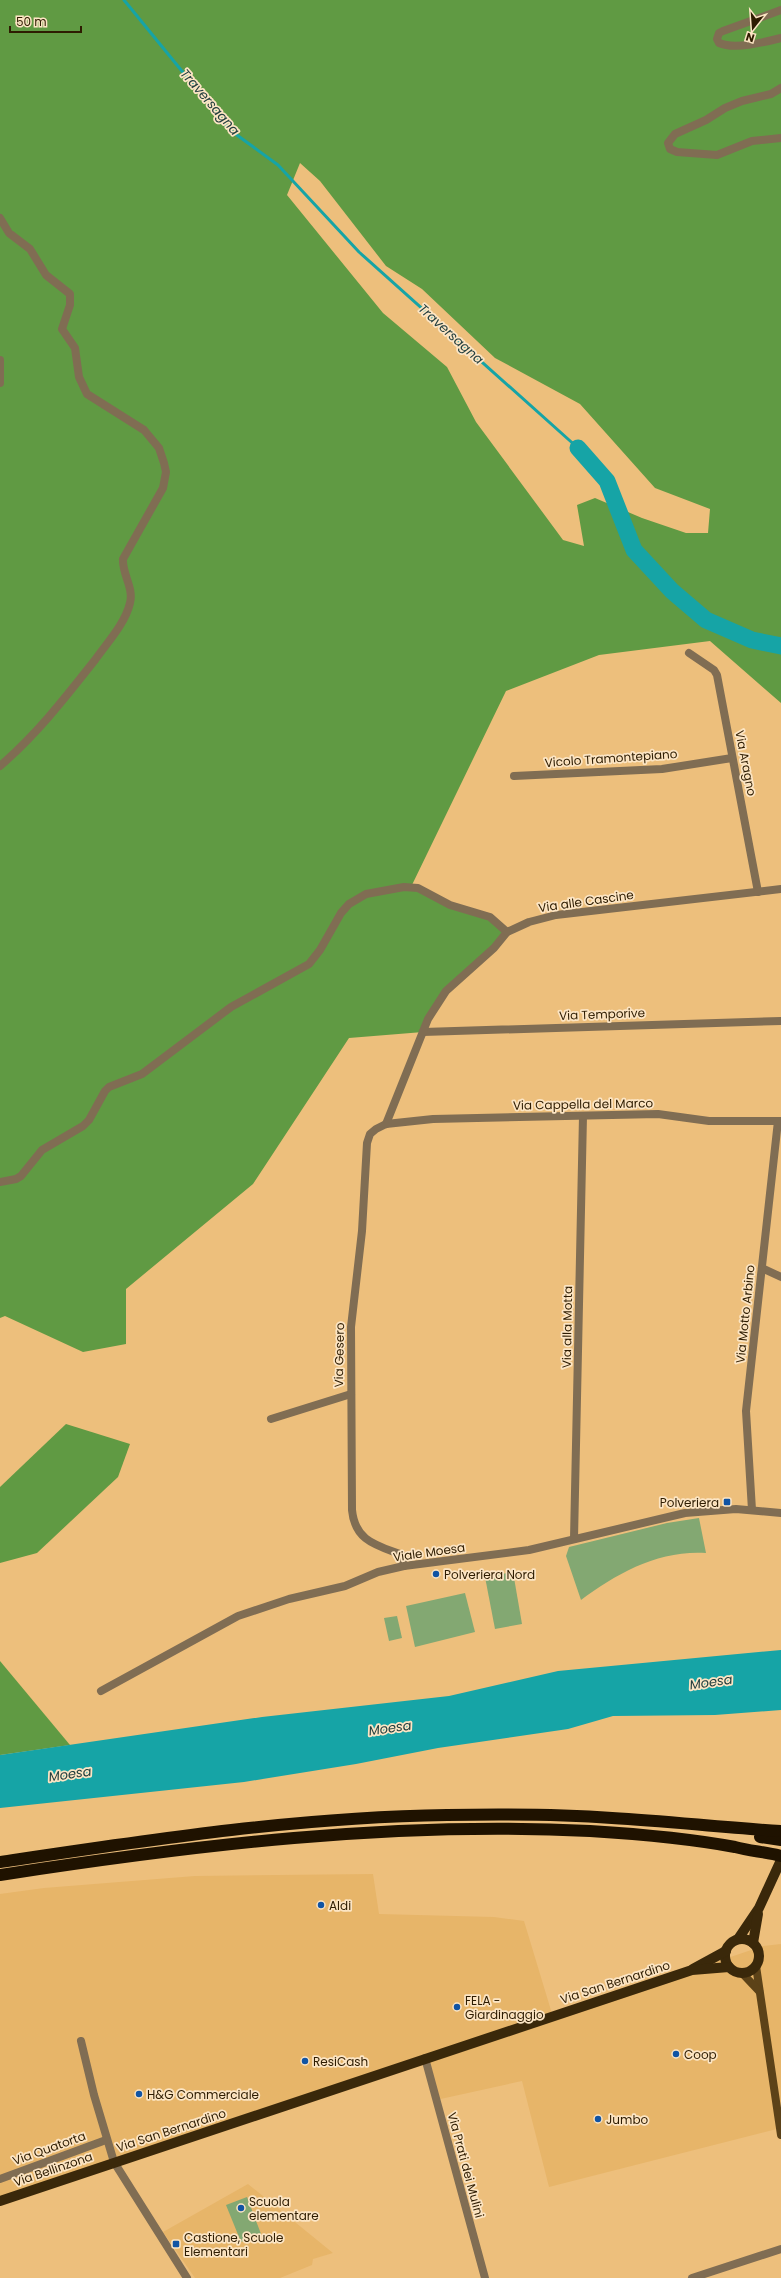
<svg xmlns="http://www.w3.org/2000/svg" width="781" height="2278" font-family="Poppins,sans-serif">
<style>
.built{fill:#e7b569}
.green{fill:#83a872}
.forest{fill:#609a43;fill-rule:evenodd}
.water{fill:#16a4a6}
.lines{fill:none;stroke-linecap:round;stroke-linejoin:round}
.stream{stroke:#16a4a6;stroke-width:3}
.river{stroke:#16a4a6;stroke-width:17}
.street{stroke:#806d53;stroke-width:8}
.secondary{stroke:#5c4218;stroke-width:8}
.primary{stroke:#3a280a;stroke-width:10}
.highway{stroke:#1f1200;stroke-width:12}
.poi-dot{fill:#1154a4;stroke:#fce5c4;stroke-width:1.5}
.labels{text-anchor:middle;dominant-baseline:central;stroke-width:3.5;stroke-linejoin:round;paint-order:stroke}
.street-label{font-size:12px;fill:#2e1c01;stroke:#fce5c4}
.poi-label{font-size:12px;fill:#2e1c01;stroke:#fce5c4;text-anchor:start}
.water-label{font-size:13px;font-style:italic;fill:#233e3e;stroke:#fce5c4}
</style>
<rect width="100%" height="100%" fill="#edbf7c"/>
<!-- built -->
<g class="built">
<path d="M373,1874L379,1914L494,1917L524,1921L553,2017L763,1946L781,1944V2128L549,2187L522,2081L436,2100L425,2059L0,2201V1894L44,1888L195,1876Z"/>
<path d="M248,2184L333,2253L313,2259L312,2265L280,2278H195L163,2232Z"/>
</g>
<!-- green -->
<g class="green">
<path d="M699,1518L706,1553C659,1550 617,1573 581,1600L566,1556L569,1547L667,1523Z"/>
<path d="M513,1572L522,1624L495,1629L485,1577Z"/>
<path d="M465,1593L475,1632L415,1647L406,1606Z"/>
<path d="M397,1616L402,1638L389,1641L384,1618Z"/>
<path d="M247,2197L261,2234L241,2242L226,2205Z"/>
</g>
<!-- forest -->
<g class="forest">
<path d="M0,0H781V703L710,641L599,655L506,691L411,887L478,913L507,932L446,991L423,1032L349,1038L253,1184L126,1289V1344L83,1352L5,1316L0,1318ZM300,163L320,181L386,266L422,289L495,358L580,404L655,488L710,509L708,533H686L642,518L595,498L577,505L584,546L563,540L476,422L447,367L383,313L287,195Z"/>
<path d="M66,1424L130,1444L118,1477L37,1553L0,1563V1487Z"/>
<path d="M0,1661L70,1745L0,1755Z"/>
</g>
<!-- water -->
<path class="water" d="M781,1650V1710L715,1715L613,1716L568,1729L438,1748L356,1764L244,1782L0,1808V1755L262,1717L449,1696L558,1671Z"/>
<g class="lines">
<!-- stream -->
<path class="stream" d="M124,0L230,130L278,165L359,252L578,448"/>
<!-- river -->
<path class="river" d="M578,448L607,481L634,550L672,591L706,620L752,640L781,646"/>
<!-- street -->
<g class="street">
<path d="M781,10L723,31L719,33L717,39L719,43C735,50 765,42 781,38"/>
<path d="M781,88L771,94L742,101L725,108L706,120L675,134L668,143L670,149L677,152L717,155L752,141L781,138"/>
<path d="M0,218L9,233L30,249L46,275L70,294V305L62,329L75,348L79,377L87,394L144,430L159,448L164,463L166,472L163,488L123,559C122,574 134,588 130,603C125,624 107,643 95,660C65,698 37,734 0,766"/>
<path d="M0,360V383"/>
<path d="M689,653L714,670L717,675L758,892"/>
<path d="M514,776L662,769L732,758"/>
<path d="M423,1032L781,1021"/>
<path d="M386,1124L428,1019L446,991L494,948L507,932L529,922L556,915L781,889"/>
<path d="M0,1182L16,1179L21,1176L42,1150L83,1126L89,1120L105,1091L109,1087L142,1074L231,1007L309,964L320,950L341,913L349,904L366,894L404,887L418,888L450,905L490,917L507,932"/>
<path d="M762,1268L781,1277"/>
<path d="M271,1419L351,1394"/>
<path d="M752,1510L746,1411L778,1121"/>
<path d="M574,1539L583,1116"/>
<path d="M404,1566L402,1555C376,1545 355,1541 352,1510L351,1327L362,1231L367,1143L370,1134L376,1129L386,1124L433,1119L658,1114L709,1121H781"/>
<path d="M101,1691L238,1616L289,1599L345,1586L378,1572L404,1566L529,1550L685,1513L736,1509L781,1513"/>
<path d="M81,2041L94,2095L114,2162L187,2278"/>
<path d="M425,2058L485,2278"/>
<path d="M0,2179L106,2140"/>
<path d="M692,2278L781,2249"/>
</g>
<!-- secondary -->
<g class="secondary">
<path d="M756,1966L781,2135"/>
<path d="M742,1973L759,1991"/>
</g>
<!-- primary -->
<g class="primary">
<path d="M738,1939L759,1908L781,1860"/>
<circle cx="742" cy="1956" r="17"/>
<path d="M753,1943L758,1914"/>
<path d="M693,1969L726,1951"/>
<path d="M0,2201L692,1970L729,1967"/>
</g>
<!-- highway -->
<g class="highway">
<path d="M760,1837L781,1840"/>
<path d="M0,1862C148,1840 297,1817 447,1815C502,1814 557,1814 612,1818C669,1821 725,1828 781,1831"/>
<path d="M0,1875C195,1845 392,1821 590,1831C638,1834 687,1838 735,1847C750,1851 766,1852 781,1856"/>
</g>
</g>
<!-- markers -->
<g class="poi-dot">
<rect x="723" y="1498" width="8" height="8" rx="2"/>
<circle cx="436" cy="1574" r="4"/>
<circle cx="321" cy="1905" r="4"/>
<circle cx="457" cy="2007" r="4"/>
<circle cx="676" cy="2054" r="4"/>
<circle cx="305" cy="2061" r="4"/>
<circle cx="139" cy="2094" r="4"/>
<circle cx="598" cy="2119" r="4"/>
<circle cx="241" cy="2208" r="4"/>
<rect x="172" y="2240" width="8" height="8" rx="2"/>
</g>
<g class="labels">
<!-- street labels -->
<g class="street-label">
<text transform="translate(611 758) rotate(-4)">Vicolo Tramontepiano</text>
<text transform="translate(746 763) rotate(79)">Via Aragno</text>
<text transform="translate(586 901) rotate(-8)">Via alle Cascine</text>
<text transform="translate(602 1014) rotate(-2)">Via Temporive</text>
<text transform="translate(583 1104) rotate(-1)">Via Cappella del Marco</text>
<text transform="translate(745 1314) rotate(-84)">Via Motto Arbino</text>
<text transform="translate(567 1327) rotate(-89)">Via alla Motta</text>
<text transform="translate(339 1355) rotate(-89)">Via Gesero</text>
<text transform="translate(429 1552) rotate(-8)">Viale Moesa</text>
<text transform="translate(615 1982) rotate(-18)">Via San Bernardino</text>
<text transform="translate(171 2130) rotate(-18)">Via San Bernardino</text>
<text transform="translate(49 2148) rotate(-20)">Via Quatorta</text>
<text transform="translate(466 2165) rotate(75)">Via Prati dei Mulini</text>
<text transform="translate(53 2169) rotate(-19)">Via Bellinzona</text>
</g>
<!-- poi labels -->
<g class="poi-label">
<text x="719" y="1502" text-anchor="end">Polveriera</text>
<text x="444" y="1574">Polveriera Nord</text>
<text x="329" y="1905">Aldi</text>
<text x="465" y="2000">FELA -<tspan x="465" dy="14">Giardinaggio</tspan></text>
<text x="684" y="2054">Coop</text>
<text x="313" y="2061">ResiCash</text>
<text x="147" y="2094">H&amp;G Commerciale</text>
<text x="606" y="2119">Jumbo</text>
<text x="249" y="2201">Scuola<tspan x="249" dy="14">elementare</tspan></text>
<text x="184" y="2237">Castione, Scuole<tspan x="184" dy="14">Elementari</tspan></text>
</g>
<!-- water labels -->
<g class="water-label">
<text transform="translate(210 102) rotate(49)">Traversagna</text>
<text transform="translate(451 334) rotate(42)">Traversagna</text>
<text transform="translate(711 1682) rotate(-8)">Moesa</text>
<text transform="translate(390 1728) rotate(-8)">Moesa</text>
<text transform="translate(70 1774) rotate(-8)">Moesa</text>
</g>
</g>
<!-- north arrow -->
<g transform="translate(753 28) rotate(197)" stroke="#fce5c4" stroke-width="3" paint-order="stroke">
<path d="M0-3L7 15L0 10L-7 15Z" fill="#2e1c01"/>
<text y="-6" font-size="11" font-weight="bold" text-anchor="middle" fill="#2e1c01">N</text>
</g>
<!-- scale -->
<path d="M10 26v6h71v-6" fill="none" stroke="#2e1c01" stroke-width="2"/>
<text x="16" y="26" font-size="12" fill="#2e1c01" stroke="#fce5c4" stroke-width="3" paint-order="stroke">50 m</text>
</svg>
